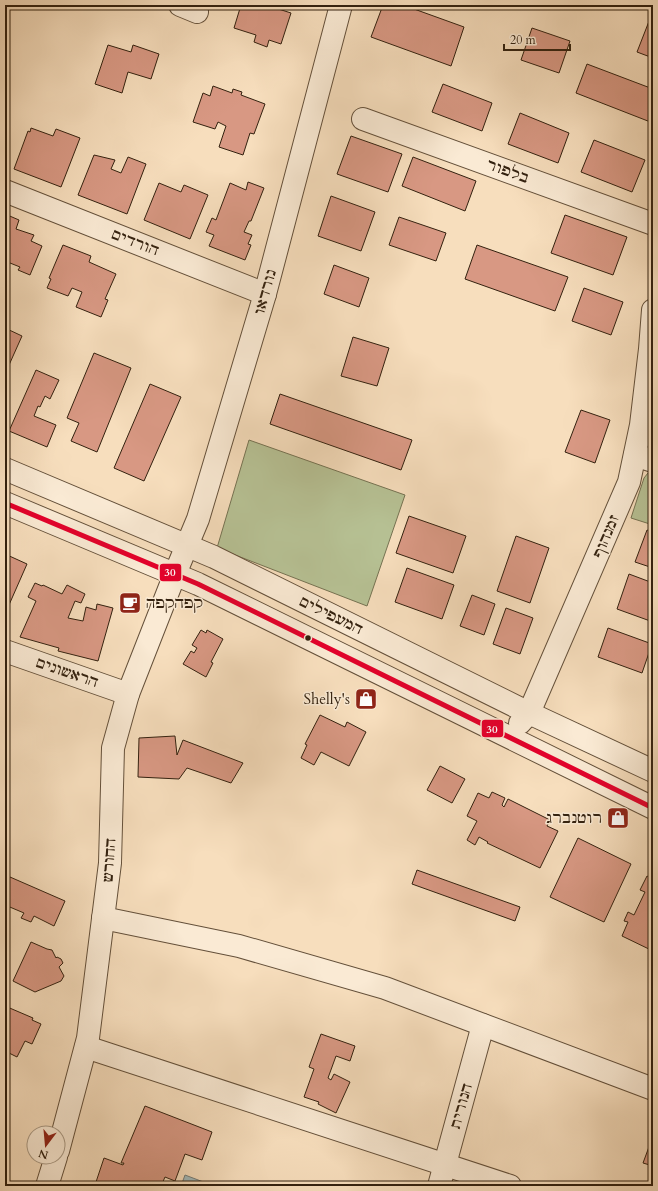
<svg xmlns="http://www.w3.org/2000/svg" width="658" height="1191" font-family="Cardo,'Frank Ruhl Libre',serif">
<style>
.green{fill:#b7c295;stroke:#757252}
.water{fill:#a1b9bb;stroke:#757c76}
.building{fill:#d89883;stroke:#33210f}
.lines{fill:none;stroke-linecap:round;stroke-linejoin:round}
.minor-casing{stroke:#64503a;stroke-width:24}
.minor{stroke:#faead4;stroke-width:22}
.bus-1-casing{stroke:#faead4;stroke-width:8}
.bus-1{stroke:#e4002b;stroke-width:5}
.bus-dot{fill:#33210f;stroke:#faead4;stroke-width:1.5}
.labels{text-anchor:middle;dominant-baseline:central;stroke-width:3;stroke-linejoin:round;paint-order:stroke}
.street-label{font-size:15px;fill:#33210f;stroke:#faead4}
.poi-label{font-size:15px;fill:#33210f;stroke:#faead4;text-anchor:end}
.line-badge{stroke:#faead4;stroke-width:1.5}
.badge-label{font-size:11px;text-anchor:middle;font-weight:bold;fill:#fff}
</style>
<rect width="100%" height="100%" fill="#f7debd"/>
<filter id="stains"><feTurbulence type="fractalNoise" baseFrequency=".005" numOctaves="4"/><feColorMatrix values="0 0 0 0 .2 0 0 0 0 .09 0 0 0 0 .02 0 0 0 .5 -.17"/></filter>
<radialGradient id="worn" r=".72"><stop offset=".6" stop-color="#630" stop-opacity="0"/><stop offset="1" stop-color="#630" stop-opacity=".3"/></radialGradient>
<!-- green -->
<g class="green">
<path d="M249,440L405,495L367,606L217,548Z"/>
<path d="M653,472V525L631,518L644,478L648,473Z"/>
</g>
<!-- water -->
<path class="water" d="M185,1175L214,1186H181Z"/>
<!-- building -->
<g class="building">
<path d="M241,5H266L291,13L281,44L269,40L267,47L254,42L256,35L234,28Z"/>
<path d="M383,5H403L464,27L451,66L371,37Z"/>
<path d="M653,11V58L637,52Z"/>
<path d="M532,28L570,41L559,73L521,60Z"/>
<path d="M108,45L131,52L133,45L159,54L151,79L128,72L122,93L95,84Z"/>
<path d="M587,64L653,89V123L576,93Z"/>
<path d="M443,84L492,103L482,131L432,112Z"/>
<path d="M213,86L232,93L233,89L242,92L241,95L265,104L254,134L250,133L243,155L219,147L226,126L218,122L215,129L193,122L203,93L210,96Z"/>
<path d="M520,113L569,133L558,163L508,144Z"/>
<path d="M31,128L53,136L56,129L80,138L61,187L14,169L28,131L30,132Z"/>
<path d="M351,136L402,154L388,192L337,174Z"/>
<path d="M594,140L645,160L632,192L581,172Z"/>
<path d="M94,155L115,160L111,169L121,173L128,157L146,164L127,214L78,195Z"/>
<path d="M413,157L476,181L465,211L402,186Z"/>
<path d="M248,182L264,188L251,221H249L244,232L252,235L248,244L251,245L245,260L209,246L214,235L206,232L212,218L216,220L230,183L246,190Z"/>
<path d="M159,183L181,192L184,185L208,195L190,239L144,220Z"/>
<path d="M331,196L375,212L361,251L318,236Z"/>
<path d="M5,214L19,220L16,229L34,235L31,241L42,246L30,275L18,270L20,267L5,261Z"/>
<path d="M565,215L627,237L613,275L551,253Z"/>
<path d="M399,217L446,233L436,261L389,245Z"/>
<path d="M63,245L91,256L89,262L116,274L105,299L108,300L101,317L76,307L82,292L72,288L68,296L47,288L51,279L49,278Z"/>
<path d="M477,245L568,277L555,311L465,279Z"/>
<path d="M334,265L369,278L359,307L324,294Z"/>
<path d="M584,288L623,302L611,335L572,321Z"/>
<path d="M5,328L22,336L5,374Z"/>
<path d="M353,337L389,348L377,386L341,376Z"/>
<path d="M94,353L131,368L97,452L71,441L79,423L67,418Z"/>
<path d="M36,370L59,380L50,399L45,396L40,407L38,406L34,416L56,425L47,447L9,431Z"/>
<path d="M150,384L181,397L144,481L114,468Z"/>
<path d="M280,394L412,440L401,470L270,424Z"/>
<path d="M581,410L610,420L595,463L565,452Z"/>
<path d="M409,516L466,536L453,573L396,553Z"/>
<path d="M647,530L653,532V568L635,562Z"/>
<path d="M516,536L549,548L530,603L497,591Z"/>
<path d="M5,554L27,564L5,614Z"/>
<path d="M407,568L454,585L442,619L395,602Z"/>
<path d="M629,574L653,583V622L617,609Z"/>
<path d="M35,583L42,586L43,585L62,594L67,585L85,594L81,603L75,601L68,618L83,621L86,607L96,610L97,604L113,608L98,661L58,651L59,648L20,637L36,601L28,597Z"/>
<path d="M472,595L495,604L484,635L460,626Z"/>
<path d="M506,608L533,618L520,654L493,644Z"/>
<path d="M608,628L652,644L642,673L598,657Z"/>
<path d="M201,630L206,633L207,630L223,639L211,662L213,663L206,677L183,664L191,651L194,653L197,648L192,645Z"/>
<path d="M320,715L345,727L347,722L366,732L349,766L321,752L314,765L301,758L307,745L305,744Z"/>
<path d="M175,736L177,755L183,740L243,763L231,783L187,768L179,779L138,777L139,738Z"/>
<path d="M440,766L465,779L452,803L427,790Z"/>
<path d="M492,792L505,798L502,805L504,807L508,799L550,820L547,826L558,831L540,868L487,843L488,842L479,837L475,845L467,840L477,821L467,816L478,793L489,798Z"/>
<path d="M578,838L631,864L604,922L550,897Z"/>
<path d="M417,870L520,907L515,921L412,884Z"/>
<path d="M647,876L653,879V951L622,936L628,922L624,921L628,912L634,915L645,892L640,890Z"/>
<path d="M10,877L65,901L54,926L34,916L31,922L21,918L24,913L5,905V888Z"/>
<path d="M31,942L47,949L52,950L56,958L57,957L61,959L63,963L59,967L64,976L61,981L35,992L13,981Z"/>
<path d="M5,1006L33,1018L32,1020L41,1024L32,1044L25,1041L17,1057L5,1051Z"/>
<path d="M321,1034L355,1046L350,1061L336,1056L328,1078L331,1080L334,1074L350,1082L336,1113L318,1104L319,1102L304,1097L314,1069L309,1067Z"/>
<path d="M145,1106L212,1132L202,1160L185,1154L175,1181L165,1177L161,1186H105L96,1182L104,1158L123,1165L124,1163H121Z"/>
<path d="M653,1136V1166L643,1163Z"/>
</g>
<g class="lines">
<!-- minor casing -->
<g class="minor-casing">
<g id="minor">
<path d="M180,5L197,12"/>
<path d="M363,119L653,224"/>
<path d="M5,191L265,294"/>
<path d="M635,455L653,461"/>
<path d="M5,469L214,557L529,713L653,771"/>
<path d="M5,503L198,584L653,808"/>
<path d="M5,651L128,694"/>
<path d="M520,723L529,713L629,482L641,425L650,349L653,310"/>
<path d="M103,918L239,946L385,988L653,1089"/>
<path d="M86,1047L510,1186"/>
<path d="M58,1151L88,1038L110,863L113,748L128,694L175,574L198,519L265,294L341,5"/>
<path d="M47,1186L56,1157"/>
<path d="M439,1186L483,1025"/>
</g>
</g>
<!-- minor -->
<use href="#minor" class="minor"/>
<!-- bus-1 casing -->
<g class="bus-1-casing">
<path id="bus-1" d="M5,503L198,584L653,808"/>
</g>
<!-- bus-1 -->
<use href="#bus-1" class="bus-1"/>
</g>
<!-- icons -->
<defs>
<g id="cafe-square" transform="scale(1.15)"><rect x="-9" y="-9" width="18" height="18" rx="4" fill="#8f2418" stroke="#faead4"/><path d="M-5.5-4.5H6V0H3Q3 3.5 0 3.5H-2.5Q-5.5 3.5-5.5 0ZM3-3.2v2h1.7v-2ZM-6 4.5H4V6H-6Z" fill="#fff"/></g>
<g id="shop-square" transform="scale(1.15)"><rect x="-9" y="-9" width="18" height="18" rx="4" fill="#8f2418" stroke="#faead4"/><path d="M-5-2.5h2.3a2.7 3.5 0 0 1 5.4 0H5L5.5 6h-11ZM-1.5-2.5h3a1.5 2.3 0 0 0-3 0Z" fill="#fff"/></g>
</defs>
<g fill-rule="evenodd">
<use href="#cafe-square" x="130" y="603"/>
<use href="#shop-square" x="366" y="699"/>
<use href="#shop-square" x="618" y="818"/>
</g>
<!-- markers -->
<circle class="bus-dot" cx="308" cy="638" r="3.5"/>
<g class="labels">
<!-- street labels -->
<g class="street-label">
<text transform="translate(508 171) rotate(20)">בלפור</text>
<text transform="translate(135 242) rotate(21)">הורדים</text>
<text transform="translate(265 292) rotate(-74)">נורדאו</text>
<text transform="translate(606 536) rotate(-67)">זמנהוף</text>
<text transform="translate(331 615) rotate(26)">המעפילים</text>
<text transform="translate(67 672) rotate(19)">הראשונים</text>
<text transform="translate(109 860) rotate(-86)">החורש</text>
<text transform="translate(461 1106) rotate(-74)">הנורית</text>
</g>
<!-- poi labels -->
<g class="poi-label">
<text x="146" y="603" text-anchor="start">קפהקפה</text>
<text x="350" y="699">Shelly's</text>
<text x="602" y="818">רוטנברג</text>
</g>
</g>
<g class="line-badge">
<rect x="159" y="563" width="23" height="19" rx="4" fill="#e4002b"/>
<rect x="481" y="719" width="23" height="19" rx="4" fill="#e4002b"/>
</g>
<g class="badge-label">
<text x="170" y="576">30</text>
<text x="492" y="733">30</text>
</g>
<!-- margin -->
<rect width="658" height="1191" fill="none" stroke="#f7debd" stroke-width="20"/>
<rect x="6" y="6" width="646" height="1179" fill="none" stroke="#33210f" stroke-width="2"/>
<rect x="10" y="10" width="638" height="1171" fill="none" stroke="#33210f"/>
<!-- north arrow -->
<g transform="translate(46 1145) rotate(196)"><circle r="19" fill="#faead4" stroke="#aa9a85"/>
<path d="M0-3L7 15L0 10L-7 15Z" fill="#8f2418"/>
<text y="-6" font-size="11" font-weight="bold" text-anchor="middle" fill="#33210f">N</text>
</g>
<!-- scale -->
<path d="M504 44v6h66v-6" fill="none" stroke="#33210f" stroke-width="2"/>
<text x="510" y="44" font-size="12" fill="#33210f" stroke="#faead4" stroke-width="3" paint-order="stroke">20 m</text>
<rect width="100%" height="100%" filter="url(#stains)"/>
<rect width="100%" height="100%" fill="url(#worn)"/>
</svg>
